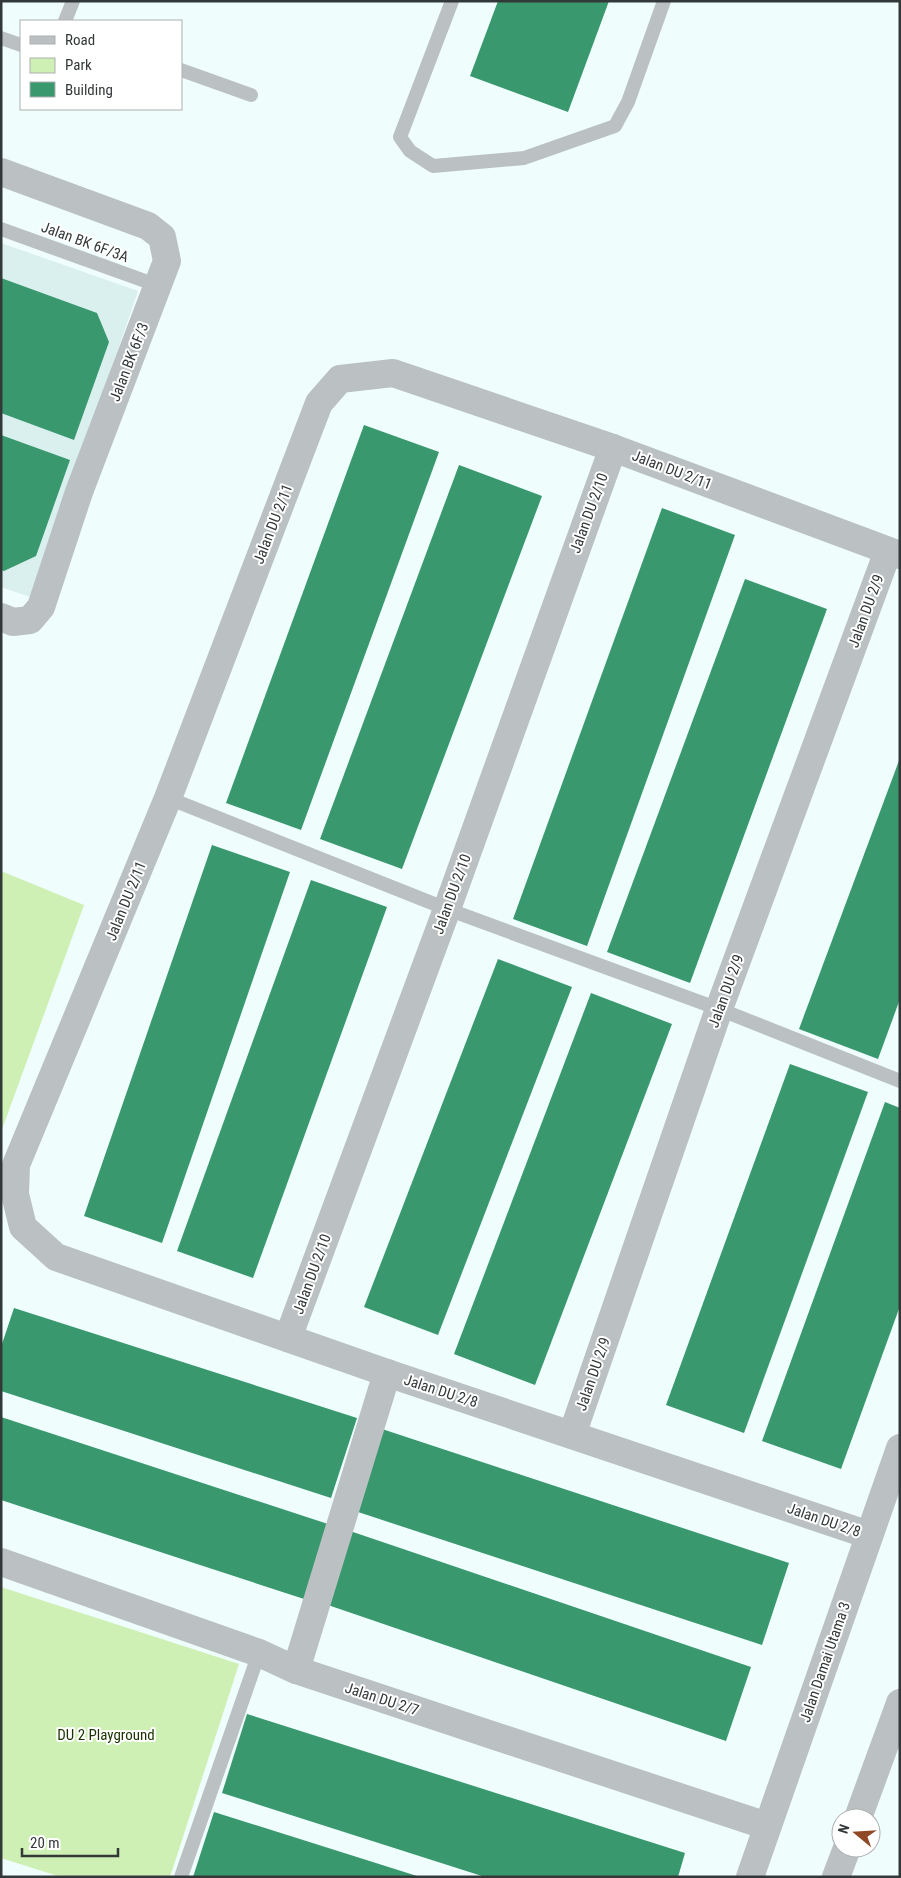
<svg xmlns="http://www.w3.org/2000/svg" width="901" height="1878" font-family="'Roboto Condensed',sans-serif">
<style>
.built{fill:#d9f0ee}
.green{fill:#cef0b4}
.building{fill:#3a986e}
.lines{fill:none;stroke-linecap:round;stroke-linejoin:round}
.service{stroke:#bbc1c3;stroke-width:14}
.minor{stroke:#bbc1c3;stroke-width:28}
.tertiary{stroke:#bbc1c3;stroke-width:28}
.labels{text-anchor:middle;dominant-baseline:central;stroke-width:4;stroke-linejoin:round;paint-order:stroke}
.street-label{font-size:15px;fill:#333838;stroke:#fff}
.park-label{font-size:15px;fill:#1a3300;stroke:#fff}
</style>
<rect width="100%" height="100%" fill="#effefd"/>
<!-- built -->
<path class="built" d="M1,243L138,291L33,598L1,587Z"/>
<!-- green -->
<g class="green">
<path d="M1,871L84,905L1,1132Z"/>
<path d="M1,1587L239,1664L170,1877H61L1,1858Z"/>
</g>
<!-- building -->
<g class="building">
<path d="M498,1H609L568,112L470,76Z"/>
<path d="M1,278L97,313L109,342L74,440L1,413Z"/>
<path d="M364,425L439,452L301,830L226,803Z"/>
<path d="M1,435L70,460L36,556L4,571L1,570Z"/>
<path d="M459,465L542,496L402,869L320,839Z"/>
<path d="M662,508L735,535L587,946L513,919Z"/>
<path d="M745,579L827,609L690,983L607,952Z"/>
<path d="M900,758V999L878,1059L799,1029Z"/>
<path d="M212,845L290,872L162,1243L84,1216Z"/>
<path d="M311,880L387,907L253,1278L177,1251Z"/>
<path d="M498,959L572,987L438,1335L364,1307Z"/>
<path d="M591,993L672,1024L535,1385L454,1354Z"/>
<path d="M790,1064L868,1092L744,1433L666,1405Z"/>
<path d="M885,1102L900,1108V1306L841,1469L762,1441Z"/>
<path d="M14,1308L357,1418L331,1498L1,1391V1347Z"/>
<path d="M1,1417L328,1524L304,1599L1,1500Z"/>
<path d="M382,1429L789,1563L762,1645L355,1511Z"/>
<path d="M350,1531L751,1667L726,1741L325,1604Z"/>
<path d="M247,1714L685,1853L678,1877H485L222,1793Z"/>
<path d="M214,1812L417,1876V1877H193Z"/>
</g>
<g class="lines">
<!-- service -->
<g class="service">
<path d="M452,1L400,137L410,151L433,166L524,158L615,126L628,102L664,1"/>
<path d="M65,21L73,1"/>
<path d="M1,38L21,45"/>
<path d="M181,70L251,95"/>
<path d="M1,229L159,286"/>
<path d="M168,798L447,909L719,1009L900,1081"/>
<path d="M181,1877L259,1653"/>
</g>
<!-- minor -->
<g class="minor">
<path d="M1,172L148,226L162,237L167,261L79,492L41,607L30,620L13,622L1,617"/>
<path d="M288,1338L447,909L613,448"/>
<path d="M572,1435L719,1009L888,551"/>
<path d="M869,1535L387,1373L56,1257L23,1227L15,1194L16,1165L168,798L319,403L340,379L393,373L613,448L900,555"/>
<path d="M1,1562L259,1653L296,1670L767,1826"/>
<path d="M296,1670L387,1373"/>
<path d="M750,1877L900,1448"/>
</g>
<!-- tertiary -->
<g class="tertiary">
<path d="M858,1818L900,1703"/>
<path d="M836,1877L847,1848"/>
</g>
</g>
<g class="labels">
<!-- street labels -->
<g class="street-label">
<text transform="translate(85 242) rotate(20)">Jalan BK 6F/3A</text>
<text transform="translate(129 362) rotate(-69)">Jalan BK 6F/3</text>
<text transform="translate(672 470) rotate(21)">Jalan DU 2/11</text>
<text transform="translate(589 513) rotate(-70)">Jalan DU 2/10</text>
<text transform="translate(273 524) rotate(-69)">Jalan DU 2/11</text>
<text transform="translate(866 611) rotate(-70)">Jalan DU 2/9</text>
<text transform="translate(452 894) rotate(-70)">Jalan DU 2/10</text>
<text transform="translate(126 901) rotate(-68)">Jalan DU 2/11</text>
<text transform="translate(726 991) rotate(-70)">Jalan DU 2/9</text>
<text transform="translate(312 1274) rotate(-70)">Jalan DU 2/10</text>
<text transform="translate(593 1374) rotate(-71)">Jalan DU 2/9</text>
<text transform="translate(441 1391) rotate(18)">Jalan DU 2/8</text>
<text transform="translate(824 1520) rotate(19)">Jalan DU 2/8</text>
<text transform="translate(825 1662) rotate(-71)">Jalan Damai Utama 3</text>
<text transform="translate(382 1699) rotate(18)">Jalan DU 2/7</text>
</g>
<!-- park labels -->
<g class="park-label">
<text x="106" y="1735">DU 2 Playground</text>
</g>
</g>
<!-- border -->
<rect width="901" height="1878" fill="none" stroke="#333838" stroke-width="5"/>
<!-- legend -->
<rect x="20" y="20" width="162" height="90" fill="#ffffff" stroke="#adafaf"/>
<rect x="30" y="36" width="25" height="8" fill="#bbc1c3" stroke="#adafaf"/>
<text x="65" y="45" font-size="15" fill="#333838">Road</text>
<rect x="30" y="58" width="25" height="15" fill="#cef0b4" stroke="#adafaf"/>
<text x="65" y="70" font-size="15" fill="#333838">Park</text>
<rect x="30" y="82" width="25" height="15" fill="#3a986e" stroke="#adafaf"/>
<text x="65" y="95" font-size="15" fill="#333838">Building</text>
<!-- north arrow -->
<g transform="translate(856 1833) rotate(288)"><circle r="24" fill="#ffffff" stroke="#adafaf"/>
<path d="M0-4L9 19L0 12L-9 19Z" fill="#904925"/>
<text y="-8" font-size="14" font-weight="bold" text-anchor="middle" fill="#333838">N</text>
</g>
<!-- scale -->
<path d="M22 1848v8h96v-8" fill="none" stroke="#333838" stroke-width="2.5"/>
<text x="30" y="1848" font-size="15" fill="#333838" stroke="#ffffff" stroke-width="4" paint-order="stroke">20 m</text>
</svg>
